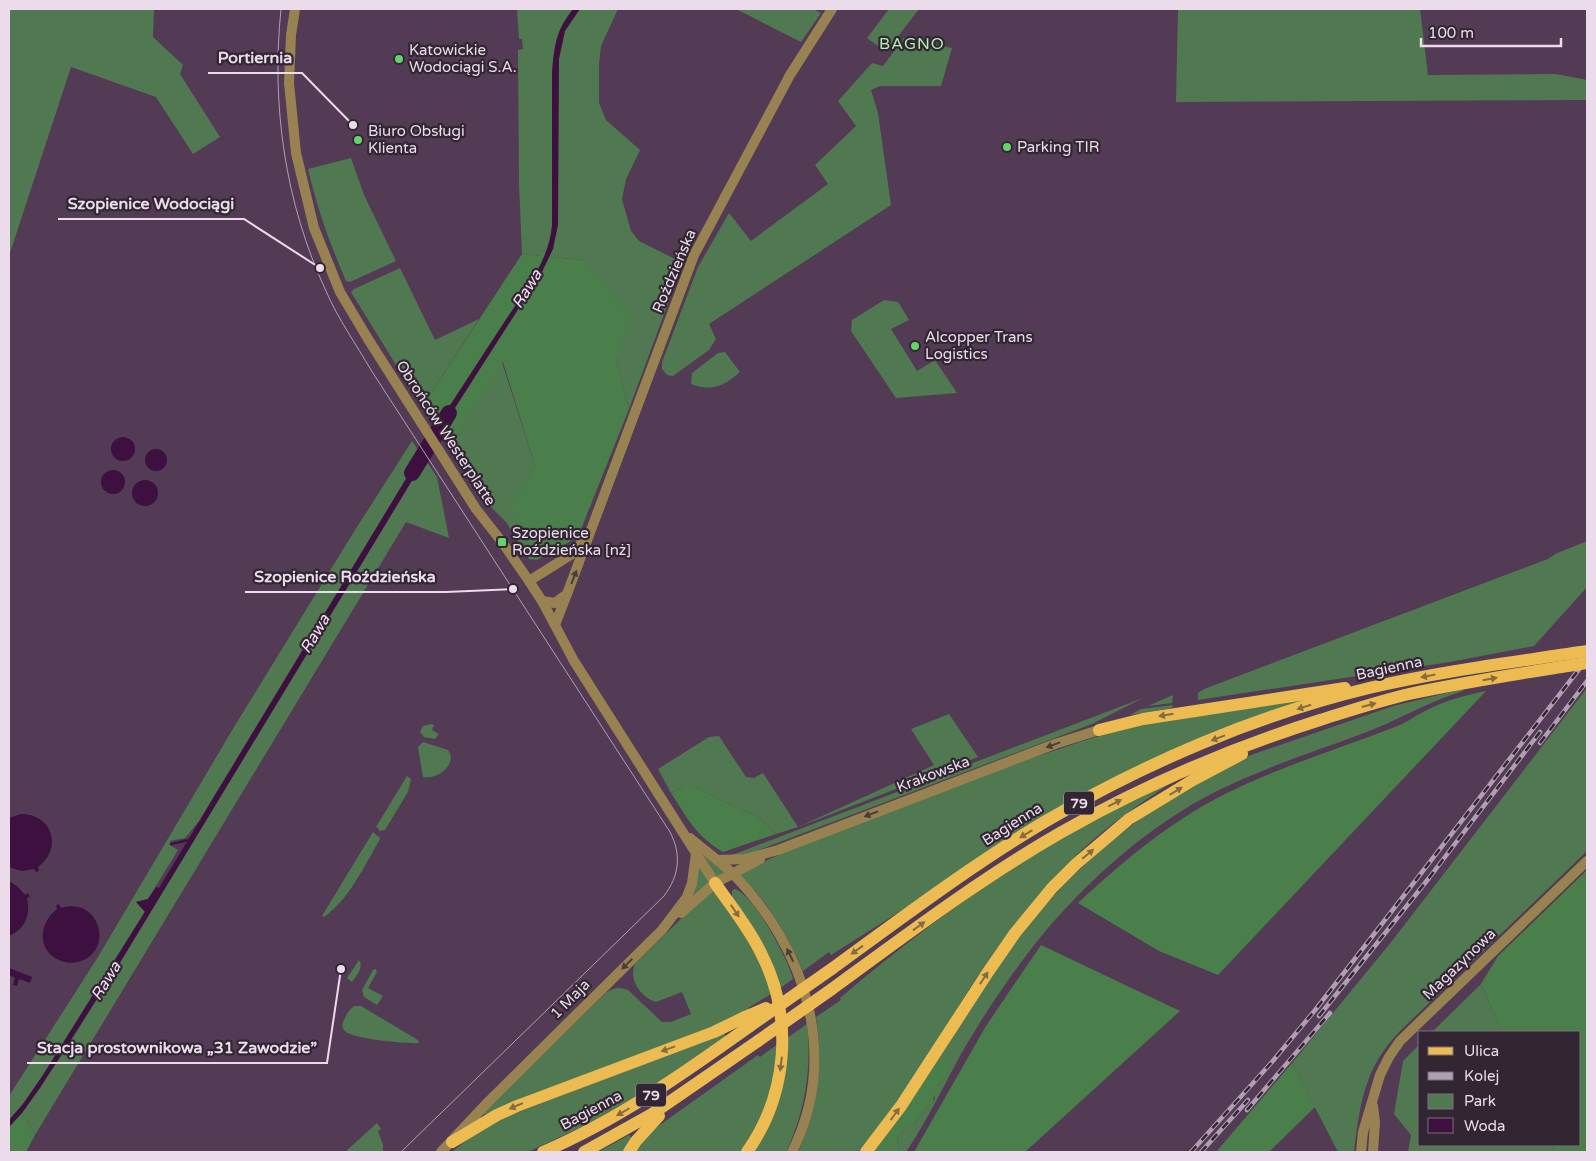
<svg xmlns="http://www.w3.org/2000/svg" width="1596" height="1161" font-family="'Varela Round',sans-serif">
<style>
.green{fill:#507951}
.forest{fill:#4a7f4c}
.water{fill:#3d1040}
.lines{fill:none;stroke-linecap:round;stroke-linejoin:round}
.stream{stroke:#3d1040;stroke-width:2.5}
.river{stroke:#3d1040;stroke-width:16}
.minor{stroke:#998252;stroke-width:10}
.tertiary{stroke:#998252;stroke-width:10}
.primary{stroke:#ecbc53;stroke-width:12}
.tram{stroke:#b29eb3;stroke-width:1}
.rail-casing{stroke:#b29eb3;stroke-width:4.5}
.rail{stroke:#322632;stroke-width:2.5;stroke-dasharray:8;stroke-linecap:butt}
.primary-bridge{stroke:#ecbc53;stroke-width:12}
.oneway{fill:#4c3d3a}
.oneway2{fill:#866a41}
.poi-dot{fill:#62d469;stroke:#322632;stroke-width:2}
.labels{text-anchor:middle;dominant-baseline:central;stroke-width:4.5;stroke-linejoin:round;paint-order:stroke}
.shield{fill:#322632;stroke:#b4a5b4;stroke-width:1}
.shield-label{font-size:14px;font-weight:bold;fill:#ebdbeb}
.poi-label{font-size:15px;fill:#ebdbeb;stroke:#322632;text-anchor:start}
.street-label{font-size:15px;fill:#ebdbeb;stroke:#322632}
.neighbourhood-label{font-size:16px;letter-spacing:1px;fill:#b2edb2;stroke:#322632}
.water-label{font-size:16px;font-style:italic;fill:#f6d9f7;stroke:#322632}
.leader{fill:none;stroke:#ebdbeb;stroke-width:2}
.callout-dot{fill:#ebdbeb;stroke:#322632;stroke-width:2}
.callout-label{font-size:16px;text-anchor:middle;font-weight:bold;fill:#ebdbeb;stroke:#322632;stroke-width:4.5;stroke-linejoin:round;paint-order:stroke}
</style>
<rect width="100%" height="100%" fill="#533a55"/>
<!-- green -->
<g class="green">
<path d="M9,9H154L153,37L183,65L180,74L220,137L193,154L156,97L71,67L9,256Z"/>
<path d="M517,9H618L601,46L599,64V103L606,120L640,150L626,179L622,199L631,231L639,241L683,263L629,409L616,357L582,260L522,254L519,184L518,50L523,49L522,39H519Z"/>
<path d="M736,9H813L821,13L801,42Z"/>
<path d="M889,9H919L886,52L867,38Z"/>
<path d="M1178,9H1420L1428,75L1556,74L1587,80V100L1176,102Z"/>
<path d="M904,38L952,48L941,86H880L871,90L878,113L891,205L709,324L716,339L709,350L673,376L667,375L662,369V362L698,267L729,213L751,241L828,184L815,165L856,126L838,101L872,63L883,66Z"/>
<path d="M351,158L364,195L396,261L350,282L346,281C330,244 317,208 308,169Z"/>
<path d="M400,268L435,340L479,319L422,407L351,292L354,289Z"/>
<path d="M884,300L898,302L909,320L891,329L917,371L935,360L957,393L896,398L851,331L852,320Z"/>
<path d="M725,352L740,372C724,386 711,392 691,384L692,373L718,353Z"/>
<path d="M502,362L535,466L511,510L537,560L529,559L506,522L480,496L451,446Z"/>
<path d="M412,441L421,454L199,821L185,838L170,841L171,846L178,850L148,899L136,902L145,911L43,1075L23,1104L9,1120V1096L98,957L234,727L355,530Z"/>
<path d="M425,459L437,477L449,538L406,522L35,1135L22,1113L62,1055L121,961Z"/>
<path d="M1587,541V587L1534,646L1450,662L1198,700V693L1204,689L1548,559L1555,554Z"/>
<path d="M1587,688V851L1399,1032C1364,1069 1360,1104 1354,1152H1338L1292,1063L1392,941Z"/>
<path d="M1463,689V691C1427,702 1395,722 1359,735C1312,752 1264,768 1219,790C1147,825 1076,890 1028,953C1004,985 981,1019 961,1054C943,1087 927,1121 906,1152H899L897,1140L899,1135L906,1128L914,1124L927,1107L934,1101L937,1086L946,1076L947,1058L937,1066H934C960,1026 985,984 1013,945C1075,861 1157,797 1251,755L1393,706Z"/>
<path d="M1173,695L1172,703L1148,706Z"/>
<path d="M1143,698L1092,724L743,856L727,857Z"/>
<path d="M1303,700L1214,733L907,907L831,955L829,952L803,971C788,936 768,901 740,875L760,863L783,853L1026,760L1092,738L1149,723Z"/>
<path d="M1173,705L1172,708L1130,715L1141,709Z"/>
<path d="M949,714L978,757L798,827L776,834L760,818L723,801L694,786H684L671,793L658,769L709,737L719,736L746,777L754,778L763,773L798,827L934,765L911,729Z"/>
<path d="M431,724L434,725L432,730L439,734L435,739L424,737L420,732L423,726Z"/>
<path d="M423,742L448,750C458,764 438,780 423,777L418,747Z"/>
<path d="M407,776L411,779L408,792L385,830L379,831V829L376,827Z"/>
<path d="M1169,784C1143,802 1117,819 1093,840C1054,874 1015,921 986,964C944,1025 907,1097 858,1152H798C818,1109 824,1063 816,1017L841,1000L840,998C919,931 1003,869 1094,820C1119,807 1144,796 1169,784Z"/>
<path d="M373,832L380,838L379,841C363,868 350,898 324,917L322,916Z"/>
<path d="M704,856H705L725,872L717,877Z"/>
<path d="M699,866L710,881L694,897L692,896Z"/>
<path d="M734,889C752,891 789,961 793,979L779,989L732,896V891Z"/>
<path d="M714,890L725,902L764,969L771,994L748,1008L749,1011L739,1016L484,1115V1112L607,992C615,987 620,987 628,990L662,1022H671L691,1014L682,992L656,1002C641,997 628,980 635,964L692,908Z"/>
<path d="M359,960C364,967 357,975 352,982L347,978Z"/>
<path d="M376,969L377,972L368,988L383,996L377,1005L364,997L362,990L373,970Z"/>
<path d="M1481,984L1502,1032H1432Z"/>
<path d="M354,1006H361L418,1040L419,1043C407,1044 356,1039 346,1032C341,1028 342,1023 345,1018C347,1013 350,1009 354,1006Z"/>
<path d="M807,1024C812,1070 805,1111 786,1152H754C769,1115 791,1079 787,1038Z"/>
<path d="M724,1033L726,1036L652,1087L588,1124L532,1150L526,1152H452L468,1139L503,1118Z"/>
<path d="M778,1044L775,1077L761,1118L741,1152H634L650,1132L758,1055L760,1057Z"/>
<path d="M1420,1044V1145H1551L1555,1152H1408L1411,1135L1394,1114L1403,1061Z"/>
<path d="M377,1123L381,1129L378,1131L383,1145V1152H345Z"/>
<path d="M629,1135L631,1137L624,1152H598Z"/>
</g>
<!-- forest -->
<g class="forest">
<path d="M522,254L582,260L632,318L616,357L629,409L578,537L537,560L510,510L535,466L503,362L451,446L422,407Z"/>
<path d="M1486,691L1218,975L1159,951L1078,903C1122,862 1171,821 1225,794C1279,767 1338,749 1395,727C1406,723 1415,716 1425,711C1444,701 1465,695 1486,691Z"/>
<path d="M684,786H694L723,801L760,818L776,834L723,852C696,836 688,819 671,793Z"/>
<path d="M1587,870V1152H1555L1551,1145H1580V1032H1502L1481,984L1498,956Z"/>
<path d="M1041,945L1180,1011L1025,1152H914L986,1026Z"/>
<path d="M946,1057L949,1068L946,1076L937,1086L938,1092L934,1097L933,1102L927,1107L914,1124L906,1128L899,1135L897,1140L899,1152H873L901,1116L934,1066H937Z"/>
<path d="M1292,1063L1315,1107L1269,1152H1216Z"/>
<path d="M22,1113L35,1135L26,1152H9V1127Z"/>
</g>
<!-- water -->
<g class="water">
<path d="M573,9H580L565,31L559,59L558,225L553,249L542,272L439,433L436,427C457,394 479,361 501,327C521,296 549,263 552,225V73C554,46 556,30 573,9Z"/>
<circle cx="123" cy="449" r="12"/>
<circle cx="156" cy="460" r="11"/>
<path d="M421,454L425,459L121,961L40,1088L22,1113L9,1127V1120L23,1104L43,1075L145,912L136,902L148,899L156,887L159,888Z"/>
<circle cx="113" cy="482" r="12"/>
<circle cx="145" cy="493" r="13"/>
<path d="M21,814C53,814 63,849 38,867L39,871L36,872L34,869L21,871L9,867V818Z"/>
<path d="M9,881L18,887L25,895L28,893L30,897L27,898C31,915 25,929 9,936Z"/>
<path d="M59,904L61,908C101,896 115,953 78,962C70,964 62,962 55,958C36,946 41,921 57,909L56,906Z"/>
<path d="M9,968L32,977L30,983L19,979L17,986L13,985L15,978L9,975Z"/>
</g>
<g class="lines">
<!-- stream -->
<path class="stream" d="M171,844L189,840"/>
<!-- river -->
<path class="river" d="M412,473L449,413"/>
<!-- minor -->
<g class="minor">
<path d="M529,581L572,554L585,538"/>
<path d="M542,601L555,603L567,594L694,255L790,75L832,9"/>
<path d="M555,625L567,594"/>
<path d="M1361,1152L1363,1132L1380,1075L1389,1057L1400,1041L1587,861"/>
<path d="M1373,1152L1375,1122L1373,1106"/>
</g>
<!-- tertiary -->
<g class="tertiary">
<path d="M295,9L291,35L289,83L296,153L314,228L340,292L368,339L476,509L502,542L529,581L542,601L574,661L715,883"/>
<path d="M690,838C704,850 720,861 733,874C806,948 840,1056 792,1152"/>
<path d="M717,860L745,859L778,850L1055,744L1099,730"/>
<path d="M681,913L715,883L760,859"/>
<path d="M441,1152L489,1101L662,930L687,897L692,883L696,854"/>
</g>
<!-- primary -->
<g class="primary">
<path d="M1099,730L1143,719L1345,688"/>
<path d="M715,883C731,906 749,928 761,953C794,1017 788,1094 747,1152"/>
<path d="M833,968C903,917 972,865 1046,821C1145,763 1257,715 1369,688C1441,671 1515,662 1587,651"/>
<path d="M832,989C906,935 980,879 1060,833C1142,786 1229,749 1320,720C1349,711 1379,701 1409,694C1460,683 1511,675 1561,667"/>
<path d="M452,1142L497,1115L517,1106L714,1032L745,1017"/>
<path d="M543,1152C618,1120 684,1073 750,1026"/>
<path d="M584,1152L652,1114L758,1041"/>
<path d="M629,1152L636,1141L659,1116"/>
<path d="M866,1152L901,1106L988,972L1015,933L1052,888L1076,864L1129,819L1193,780L1242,754"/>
</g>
<!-- tram -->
<path class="tram" d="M281,9C271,105 285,203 326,291C338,319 356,344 371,370L670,832C682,855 679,876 664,896L401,1152"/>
<!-- rail casing -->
<g class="rail-casing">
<g id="rail">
<path d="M1540,743L1587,681"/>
<path d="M1319,1016L1429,878L1540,732"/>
<path d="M1247,1110L1330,1013"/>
<path d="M1191,1152L1272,1062L1316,1009L1587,659"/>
<path d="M1201,1152L1248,1100"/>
</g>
</g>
<!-- rail -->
<use href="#rail" class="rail"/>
<!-- primary-bridge -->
<g class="primary-bridge">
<path d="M1561,667L1587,663"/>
<path d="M745,1017L766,1008"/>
<path d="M750,1026L833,968"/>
<path d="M758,1041L832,989"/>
</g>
</g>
<!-- one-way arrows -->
<defs><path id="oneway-solid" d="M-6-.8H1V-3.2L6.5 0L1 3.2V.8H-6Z" transform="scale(1.25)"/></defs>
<g class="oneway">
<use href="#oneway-solid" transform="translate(574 577) rotate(-69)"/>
<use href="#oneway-solid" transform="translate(1053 745) rotate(160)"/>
<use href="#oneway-solid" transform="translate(871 814) rotate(159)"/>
<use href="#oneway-solid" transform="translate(790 955) rotate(-116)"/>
<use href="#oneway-solid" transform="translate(627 964) rotate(135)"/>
</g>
<g class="oneway2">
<use href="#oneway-solid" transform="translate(1428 676) rotate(169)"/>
<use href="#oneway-solid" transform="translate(1490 679) rotate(-10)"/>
<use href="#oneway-solid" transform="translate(1369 705) rotate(-15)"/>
<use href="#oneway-solid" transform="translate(1304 707) rotate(163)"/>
<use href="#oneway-solid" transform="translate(1166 715) rotate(171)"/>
<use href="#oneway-solid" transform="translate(1218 738) rotate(159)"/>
<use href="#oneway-solid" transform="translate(1176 791) rotate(-31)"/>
<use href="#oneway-solid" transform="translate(1115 803) rotate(-27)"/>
<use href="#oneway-solid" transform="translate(1026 834) rotate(149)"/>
<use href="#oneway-solid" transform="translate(1088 854) rotate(-40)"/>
<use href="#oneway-solid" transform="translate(735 911) rotate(56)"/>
<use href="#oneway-solid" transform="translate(919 926) rotate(-36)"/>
<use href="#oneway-solid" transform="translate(857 950) rotate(144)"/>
<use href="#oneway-solid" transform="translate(984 978) rotate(-57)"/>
<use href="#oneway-solid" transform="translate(668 1049) rotate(160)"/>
<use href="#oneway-solid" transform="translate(781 1064) rotate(97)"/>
<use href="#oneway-solid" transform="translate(516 1106) rotate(157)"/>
<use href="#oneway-solid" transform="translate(623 1112) rotate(150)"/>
<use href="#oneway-solid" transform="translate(895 1114) rotate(-54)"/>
</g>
<!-- markers -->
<g class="poi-dot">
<circle cx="399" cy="59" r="5"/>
<circle cx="358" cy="140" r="5"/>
<circle cx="1007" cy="147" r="5"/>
<circle cx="915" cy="346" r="5"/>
<rect x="497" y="537" width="10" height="10" rx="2.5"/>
</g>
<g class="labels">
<!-- shield labels -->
<g class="shield">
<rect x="1064" y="791.5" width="30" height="23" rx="4"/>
<rect x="636" y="1083.5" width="30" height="23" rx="4"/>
</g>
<g class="shield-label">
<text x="1079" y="803">79</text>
<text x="651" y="1095">79</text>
</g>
<!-- poi labels -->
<g class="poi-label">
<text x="409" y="50">Katowickie<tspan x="409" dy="17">Wodociągi S.A.</tspan></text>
<text x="368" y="131">Biuro Obsługi<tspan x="368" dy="17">Klienta</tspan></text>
<text x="1017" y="147">Parking TIR</text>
<text x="925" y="337">Alcopper Trans<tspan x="925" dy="17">Logistics</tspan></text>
<text x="512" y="533">Szopienice<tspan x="512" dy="17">Roździeńska [nż]</tspan></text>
</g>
<!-- street labels -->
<g class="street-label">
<text transform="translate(674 271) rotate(-67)">Roździeńska</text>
<text transform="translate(446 433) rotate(57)">Obrońców Westerplatte</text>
<text transform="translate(1389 668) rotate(-12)">Bagienna</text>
<text transform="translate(933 774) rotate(-21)">Krakowska</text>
<text transform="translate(1012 824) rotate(-32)">Bagienna</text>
<text transform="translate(1459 964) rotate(-44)">Magazynowa</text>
<text transform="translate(570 999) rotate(-45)">1 Maja</text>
<text transform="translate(591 1110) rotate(-28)">Bagienna</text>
</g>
<!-- neighbourhood labels -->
<g class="neighbourhood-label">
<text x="912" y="44">BAGNO</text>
</g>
<!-- water labels -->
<g class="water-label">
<text transform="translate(527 289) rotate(-58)">Rawa</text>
<text transform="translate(315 634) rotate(-59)">Rawa</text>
<text transform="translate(106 981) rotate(-58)">Rawa</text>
</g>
</g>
<!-- callouts -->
<path class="leader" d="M353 125L302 73H208M320 268L244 219H58M513 589L446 592H245M341 969L327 1063H27"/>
<g class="callout-dot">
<circle cx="353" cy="125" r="5"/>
<circle cx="320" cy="268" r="5"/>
<circle cx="513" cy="589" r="5"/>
<circle cx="341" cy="969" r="5"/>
</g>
<g class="callout-label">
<text x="255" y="63">Portiernia</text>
<text x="151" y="209">Szopienice Wodociągi</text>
<text x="345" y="582">Szopienice Roździeńska</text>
<text x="177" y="1053">Stacja prostownikowa „31 Zawodzie”</text>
</g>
<!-- border -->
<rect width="1596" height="1161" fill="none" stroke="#ebdbeb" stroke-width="20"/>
<!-- legend -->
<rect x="1418" y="1031" width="162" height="115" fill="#322632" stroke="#7c6e7c"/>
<rect x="1428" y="1047" width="25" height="8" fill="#ecbc53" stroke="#7c6e7c"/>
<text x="1464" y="1056" font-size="15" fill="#ebdbeb">Ulica</text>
<rect x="1428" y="1072" width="25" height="8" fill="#b29eb3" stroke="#7c6e7c"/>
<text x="1464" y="1081" font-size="15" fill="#ebdbeb">Kolej</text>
<rect x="1428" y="1094" width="25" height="15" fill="#507951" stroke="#7c6e7c"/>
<text x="1464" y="1106" font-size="15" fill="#ebdbeb">Park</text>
<rect x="1428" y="1118" width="25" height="15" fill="#3d1040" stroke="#7c6e7c"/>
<text x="1464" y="1131" font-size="15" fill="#ebdbeb">Woda</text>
<!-- scale -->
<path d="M1421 38v8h140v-8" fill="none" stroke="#ebdbeb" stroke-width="2.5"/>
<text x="1428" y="38" font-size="15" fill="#ebdbeb" stroke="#322632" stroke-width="4" paint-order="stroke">100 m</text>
</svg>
